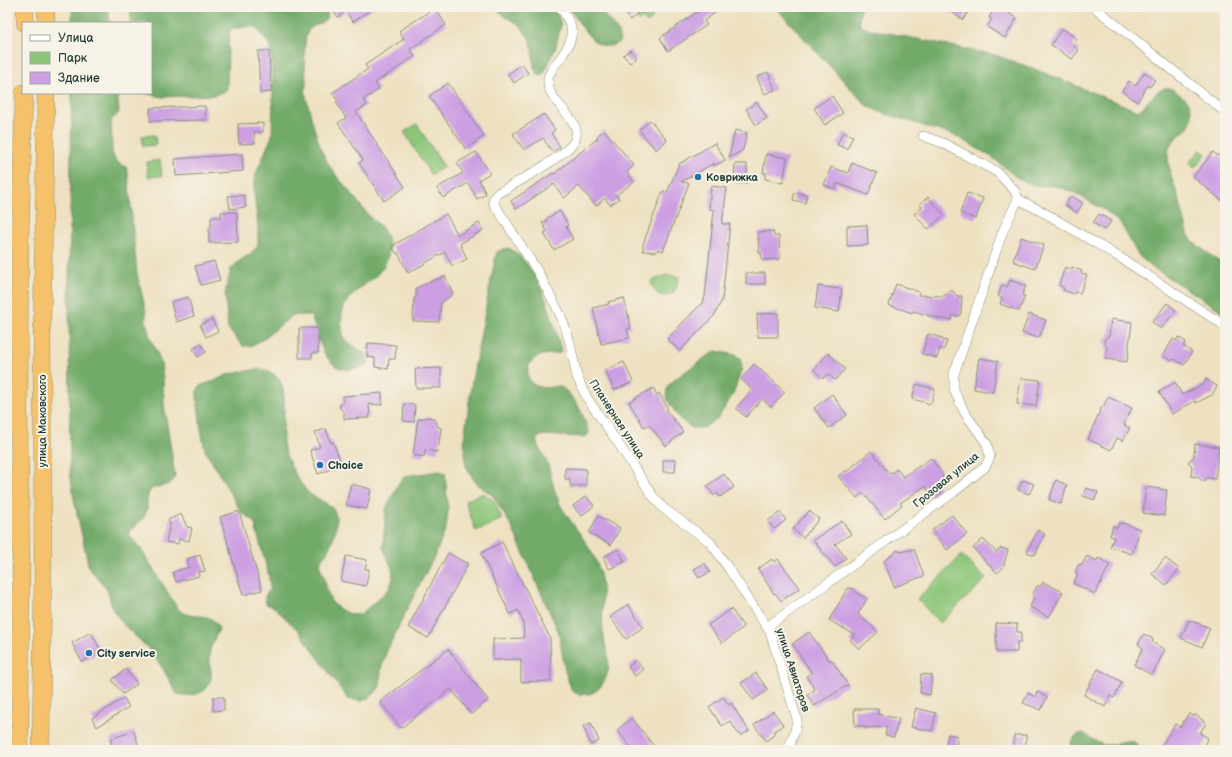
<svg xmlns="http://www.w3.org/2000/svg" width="1232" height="757" font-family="'Balsamiq Sans',sans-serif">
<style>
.green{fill:#8dc679;stroke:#568256}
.forest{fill:#72ab69;stroke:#48744e}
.building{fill:#cc9fe3}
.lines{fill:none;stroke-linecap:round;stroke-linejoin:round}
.street-casing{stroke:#868f7a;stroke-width:10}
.highway-casing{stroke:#868f7a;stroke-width:18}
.street{stroke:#fff;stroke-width:9}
.highway{stroke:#f5c16b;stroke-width:17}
.poi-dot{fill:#1f6fb2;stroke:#f7f3e8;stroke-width:1.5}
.labels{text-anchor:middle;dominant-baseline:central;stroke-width:4;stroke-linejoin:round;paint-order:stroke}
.poi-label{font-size:11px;font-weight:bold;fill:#1f3d34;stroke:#f7f3e8;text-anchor:start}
.street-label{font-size:11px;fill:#1f3d34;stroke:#f7f3e8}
</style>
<rect width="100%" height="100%" fill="#f7f3e8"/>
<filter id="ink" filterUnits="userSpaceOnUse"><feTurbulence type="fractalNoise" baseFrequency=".025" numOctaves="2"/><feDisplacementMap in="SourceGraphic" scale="8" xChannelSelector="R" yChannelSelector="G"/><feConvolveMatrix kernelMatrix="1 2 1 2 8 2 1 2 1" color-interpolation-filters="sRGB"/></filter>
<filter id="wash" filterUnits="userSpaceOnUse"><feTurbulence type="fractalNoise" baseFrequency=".012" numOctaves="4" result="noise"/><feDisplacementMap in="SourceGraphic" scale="16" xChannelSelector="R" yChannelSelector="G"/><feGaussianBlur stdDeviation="0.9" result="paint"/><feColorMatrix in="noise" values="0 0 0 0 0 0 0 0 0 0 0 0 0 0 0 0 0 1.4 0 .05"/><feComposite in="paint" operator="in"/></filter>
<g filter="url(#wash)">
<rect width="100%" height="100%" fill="#eee1c1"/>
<!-- green -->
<g class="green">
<path d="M645,9L653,18L647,23L643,18L639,21L636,17Z"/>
<path d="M417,124L444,167L431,175L404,132Z"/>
<path d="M155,135L156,145L143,146L142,136Z"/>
<path d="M1200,150L1206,154L1195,168L1189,163Z"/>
<path d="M160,160L162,176L148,177L147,162Z"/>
<path d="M667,275L679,277C678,281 677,286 675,290C674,293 671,294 668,295C658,298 653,290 651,281Z"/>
<path d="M483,493L494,501L502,519L476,531L465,501Z"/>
<path d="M962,555L986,579L940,623L917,599Z"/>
</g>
<!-- forest -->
<g class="forest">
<path d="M72,7H108L110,23H72Z"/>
<path d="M134,7H326C333,26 312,21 307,33C303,46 305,67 306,81C306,86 305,92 306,97C307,103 310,110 311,117C316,135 321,153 331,168C338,178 346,187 354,197C360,204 365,212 371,218C375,222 379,224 382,228C386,235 389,240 389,248C388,290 328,283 344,339C352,346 368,352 369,363C364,367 357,368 351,369C325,373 318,337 312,318L309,315H293L262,340L250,346H243L228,329L225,295L231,269L238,262L250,254L258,246V226L254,192V181L257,171L272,136L273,96L271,47L255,26L230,29C227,49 228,68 227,88L225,91L215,95L162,97L146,93H151V23H130L131,10Z"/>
<path d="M494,7H549L556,11L561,25L555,50L543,75L540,76L534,69L532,48L530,40L520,25L506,17Z"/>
<path d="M568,7H598L618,32L620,42C594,58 582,23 568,7Z"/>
<path d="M775,7H861L859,19L860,26L868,29L995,55L1037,70L1138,111L1142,108C1147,103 1160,87 1167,88C1173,88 1179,94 1183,97C1188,100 1190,103 1191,109C1196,134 1169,135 1168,152C1167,168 1173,181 1178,196C1182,209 1185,222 1188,234L1193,242L1225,266V313L1153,268L1138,255L1121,224L1106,211L1073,192L1056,186L1035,185L1020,180L992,157L956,136L880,112L866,105Z"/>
<path d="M72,93H117L119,111L118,114L111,120L112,152L114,158L117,162L126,167L128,174L137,274L146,312V321L150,338L157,352L161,364L163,379L164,405L175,476C171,490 155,483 149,492C146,499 149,508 145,515C142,521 135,526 130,531L129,535L140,548L178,609C180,611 183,613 186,614C201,619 210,611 219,629C215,638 209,648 209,658C209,665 212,671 211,677C209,695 191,697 177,694L163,669L148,648L124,625L113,610L107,589L89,568L74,499L70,472L69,278Z"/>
<path d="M509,248C540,266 553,319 561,351L560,353C552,354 542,354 535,358C525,365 525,382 537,386C544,389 552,387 559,386C577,397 582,413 589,432L587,436L582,437L543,435L539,437L536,440C538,449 544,454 547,462C551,474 553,488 558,500C561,508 567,515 572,523C581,535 590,548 596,561C606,584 601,609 603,633C606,653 614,664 603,683C597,694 583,698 572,691L565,671L559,633L511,525L493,496L475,482L466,466L464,439L472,381L494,264L497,252L503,249Z"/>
<path d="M716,351L735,355L740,359L742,365L741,371L733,395L717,419L705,427L700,428H692L681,420L667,400V389L669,385L675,379L706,357Z"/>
<path d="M258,369C299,372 278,422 284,448C287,460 297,479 305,489C314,501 335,501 336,518C337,529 333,541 328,550C326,554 322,557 321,560C319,567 322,572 324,578C327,585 327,595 331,601C337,609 350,616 360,615L389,589L393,579L392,568L383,548L386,509L398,484L405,476L440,471L445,473L448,510L446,528L435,555L408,607L386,653L381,669L380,686L374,694L369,698L362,701L348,699L299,631L274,607L266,604L265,597L270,588L269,576L254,521L242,513L205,450L201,430L197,397V391L200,386L214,381L229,374Z"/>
<path d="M1083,733C1090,737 1098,744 1106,745C1115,746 1137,732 1138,750H1070C1070,740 1074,735 1083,733Z"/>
</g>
<g id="blocks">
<!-- building -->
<g class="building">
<path d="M330,7H341L345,12L338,17Z"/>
<path d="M354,7H374L353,22L346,12Z"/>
<path d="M619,7H645L630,20Z"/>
<path d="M704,7H723L704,21L707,25L668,51L660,38Z"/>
<path d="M944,7H971L963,20Z"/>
<path d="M998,7L1017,18L1005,38L987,27L992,19L989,18L994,9L997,10Z"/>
<path d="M435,8L446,25L410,49L415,56L375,83L379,89L363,100L367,105L356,112L405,187L384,201L359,163L363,160L338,123L346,118L336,102L338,101L332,93L368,69L365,65L404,39L399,31Z"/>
<path d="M1062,28L1077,39L1073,46L1079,50L1072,59L1051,45Z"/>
<path d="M630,50L637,58L630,63L623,55Z"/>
<path d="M258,51H269L271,92L260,93Z"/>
<path d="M522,64L528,73L514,83L508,74Z"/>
<path d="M768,72L775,90L764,94L757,77Z"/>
<path d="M1145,72L1155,80L1150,87L1148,85L1137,102L1122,91L1129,81L1135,86Z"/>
<path d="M448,83L484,136L466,149L429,96Z"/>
<path d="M832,96L843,113L825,125L814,108Z"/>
<path d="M757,102L767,118L756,125L746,109Z"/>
<path d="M205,106L206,120L150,121V108Z"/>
<path d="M544,114L555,130L551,133L560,147L552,152L543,138L524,150L513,134Z"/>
<path d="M650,120L667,140L656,150L639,130Z"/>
<path d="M263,123V132H254L255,143L239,144L238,124Z"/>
<path d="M604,130L634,165L627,172L634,182L616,195L619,199L610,205L605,198L596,206L579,186L564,198L554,184L516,209L511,201L553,173L554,174L598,138L597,136Z"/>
<path d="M735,130L747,133L743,150L729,158Z"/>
<path d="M843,132L853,136L847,149L837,145Z"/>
<path d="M715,143L725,160L714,166V163L681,182L689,183L663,251L658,249L657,252L643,251V244L663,191L667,193L679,164Z"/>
<path d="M476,152L490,173L479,180L486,194L477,199L468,183L443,198L437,188L463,173L457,163Z"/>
<path d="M1213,152L1218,156L1220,154L1225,159V203L1193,177Z"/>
<path d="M242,154L243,171L176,176L175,159Z"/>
<path d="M766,154L787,158L783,183L765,179L766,173H763Z"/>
<path d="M852,163L877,173L868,195L837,183L835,189L824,185L831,167L848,173Z"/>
<path d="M735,164H747V183H734Z"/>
<path d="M711,186L727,188L722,224H730L722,300L714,316L680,351L667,339L702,303L705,297L714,210L709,209Z"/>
<path d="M795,192L807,195L805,203L793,200Z"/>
<path d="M967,193L983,198L976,219L960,213Z"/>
<path d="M244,195L246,207L230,209L228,196Z"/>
<path d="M1071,196L1083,203L1077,213L1065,205Z"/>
<path d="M928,197L944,215L928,229L914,214L922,207L919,205Z"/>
<path d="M560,211L568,225L566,227L573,239L554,250L544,233L547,231L542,223L547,221L546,219Z"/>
<path d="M221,212H237L238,242L209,243V228H211V217H221Z"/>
<path d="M446,214L458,235L479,223L483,230L460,244L467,259L452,266L445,252L408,273L398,253H396L392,246Z"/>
<path d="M1099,214L1111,221L1105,230L1093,223Z"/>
<path d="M867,225L868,245L847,246V226Z"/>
<path d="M773,231L774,236H779L780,259L762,260L761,253H759L758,232Z"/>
<path d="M1021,237L1044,245L1035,269L1013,261Z"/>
<path d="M214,261L220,280L201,285L195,266Z"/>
<path d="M1065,267L1071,270L1072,267L1082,271L1081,273L1087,275L1080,293L1075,292L1074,294L1063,290L1064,288L1059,285Z"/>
<rect x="746" y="273" width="19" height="11"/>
<path d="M445,276L453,294L441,303L439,322L413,321L414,298H416V288Z"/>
<path d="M1010,280L1026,286L1022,295L1025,296L1019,311L1000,304L1002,298L998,296L1002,285L1007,287Z"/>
<path d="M896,284L919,292L918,295L944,296L948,291H953L957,296H962L961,313L959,316H952V320L941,319L913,311L912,313L889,305Z"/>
<path d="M818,286L842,289L839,312L815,308Z"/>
<path d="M188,297L194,316L176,322L171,302Z"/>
<path d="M624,298L631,328L627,329L629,338L601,344L593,308L609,304L608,302Z"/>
<path d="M1167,303L1176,310L1161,329L1152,322Z"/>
<path d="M778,313V337H758L757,314Z"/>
<path d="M1029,314L1046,320L1039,338L1022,333Z"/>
<path d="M212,319L218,331L206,337L200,325Z"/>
<path d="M1111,319L1132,322L1127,362L1105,359L1107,347L1105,345L1104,341L1105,339L1109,336Z"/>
<path d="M299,328H318V353H312V358H299Z"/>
<path d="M928,334L942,338V340L947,341L944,350L940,348L937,358L922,354Z"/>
<path d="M1178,337L1186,342L1183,346L1192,352L1184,365L1174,359L1172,361L1163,356L1173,339L1176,341Z"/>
<path d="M368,343L396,345L395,359H389L388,369L375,367V358L367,357Z"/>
<path d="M201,344L206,352L198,357L193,349Z"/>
<path d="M828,353L845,369L835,380L828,374L823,378L814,370Z"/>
<path d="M979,358L998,361L993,392L974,389Z"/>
<path d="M624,362L633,382L614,390L605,370Z"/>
<path d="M754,364L785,392L771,407L762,399L746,417L736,408L752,390L741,379Z"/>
<path d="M441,368V388H416L415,369Z"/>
<path d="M1021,378L1040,380L1036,406L1017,404Z"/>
<path d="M1206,379L1217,386L1212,395L1196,403L1195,401L1172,414L1159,392L1175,382L1182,395L1204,384Z"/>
<path d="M916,384L935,389L931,404L912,399Z"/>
<path d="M653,388L657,395L659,393L668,409L666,410L683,432L666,446L649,425L644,427L629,402Z"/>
<path d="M382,393V405L369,404L370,418L344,419V412L339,407L343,401V396Z"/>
<path d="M832,394L847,415L829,428L814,408Z"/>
<path d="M1108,397L1132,408L1124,425L1130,428L1123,441L1117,438L1111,450L1088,439L1102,406L1103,407Z"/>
<path d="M404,404L415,405L414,422L403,421Z"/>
<path d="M430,417L436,420L438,427L441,428L438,452L425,450L424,457L413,455L418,419Z"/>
<path d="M326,429L331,443L333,442L342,465L318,474L310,450L320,447L315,432Z"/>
<path d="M1195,444L1219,447L1215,479L1207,478L1203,482L1198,477L1191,476L1192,466L1188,462L1194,456Z"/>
<path d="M871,451L890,474L897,469L903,477L931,458L943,475L942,476L944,479L937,484L942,492L933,498L925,486L900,503L902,505L885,519L863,493L857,498L838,476L845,471L846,472Z"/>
<path d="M663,460H676L675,472H663Z"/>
<path d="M565,468L586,469V486H570V479H565Z"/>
<path d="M724,474L734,487L720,497L717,493L714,496L707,486Z"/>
<path d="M1023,480L1034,484L1029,494L1018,490Z"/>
<path d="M1056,480L1067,485L1061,504L1049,500Z"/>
<path d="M351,484L371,489L367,509L346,505Z"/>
<path d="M1146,487L1167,490L1164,516L1143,513Z"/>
<path d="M1086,488L1098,492L1095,500L1083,496Z"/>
<path d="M586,496L594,506L581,516L573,506Z"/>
<path d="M239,511L262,590L243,595L220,517Z"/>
<path d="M809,511L819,519L803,538L793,529Z"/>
<path d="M780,512L786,520L774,529L768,521Z"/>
<path d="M181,514L187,527L192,528L189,541L179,539L178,544L166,542L170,524L168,520Z"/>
<path d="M952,515L967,534L947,550L932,530Z"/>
<path d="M598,516L620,528L611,545L589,533Z"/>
<path d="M842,521L851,534L835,544L846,558L835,567L813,540Z"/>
<path d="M1119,523H1123L1140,529L1132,554L1110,547L1114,537L1110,536L1113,526L1117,528Z"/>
<path d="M1038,530L1045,534L1035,555L1027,552Z"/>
<path d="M983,539L996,552L1001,548L1008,550L1003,568L997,573L973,548Z"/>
<path d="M502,542L550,638L551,681L521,682V659L493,660V639L524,638L523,622L518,610L510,614L481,553Z"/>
<path d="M618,549L625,562L609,569L603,557Z"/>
<path d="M914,549L924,576L894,587L884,561L898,550L900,552Z"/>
<path d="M448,553L468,564L428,638L408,627Z"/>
<path d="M200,555L205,571L198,572L199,576L176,582L173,572L189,567L187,559Z"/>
<path d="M346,556L367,560L365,569H369L366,586L341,581Z"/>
<path d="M1087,556L1097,561L1098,558L1110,564L1095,594L1073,583L1078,574L1075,572L1079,564L1082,565Z"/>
<path d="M1165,558L1179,569L1166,585L1152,574Z"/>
<path d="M772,559L774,562L778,559L800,588L781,601L775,593L774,594L758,569Z"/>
<path d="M705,563L710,572L699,578L694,569Z"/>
<path d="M1043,582L1063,592L1049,617L1030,607L1034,598L1033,594L1037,586H1041Z"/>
<path d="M848,588L854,589L857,593L867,599L858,614L878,632L859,649L850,640L855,635L829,620Z"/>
<path d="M628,604L643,627L626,639L610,617Z"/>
<path d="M731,609L744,627L722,643L708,625Z"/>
<path d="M1189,620L1210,628L1202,647L1181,638Z"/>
<path d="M996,623L1017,624V632H1021V642H1017V652H996Z"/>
<path d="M91,632L101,651L82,662L72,643Z"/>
<path d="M809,632L830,661L832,660L848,685L814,706L807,695L815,690L806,676L812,673L792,644Z"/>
<path d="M1144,634L1153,639L1152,642L1165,650L1152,675L1134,665L1143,648L1138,644Z"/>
<path d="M448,649L488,700L471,714L451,689L401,728L380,702Z"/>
<path d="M636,660L643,669L635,676L628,667Z"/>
<path d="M126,669L137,684L123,694L112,680Z"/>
<path d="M1098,669L1122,682L1114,698L1110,696L1105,707L1084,695Z"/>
<path d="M756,673L768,690L753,700L741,683Z"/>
<path d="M921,674L932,675L930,695L920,693Z"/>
<path d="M1037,692L1047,697L1041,710L1023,703L1028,693L1035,697Z"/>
<path d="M213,697H224V710L213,711Z"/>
<path d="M723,697L729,705L731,703L749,731L740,736L730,721L722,726L709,707Z"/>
<path d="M124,698L129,707L97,727L92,718Z"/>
<path d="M916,708L936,713L932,731L911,727Z"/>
<path d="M854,709H878V714L899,719L894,737L885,735L887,727L864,728V726H855Z"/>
<path d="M773,711L783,725L773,732L775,734L766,741L754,725Z"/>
<path d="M1189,713L1193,716L1196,715L1206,723L1200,733L1208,738L1201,750H1159L1175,724L1180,727Z"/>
<path d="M632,718L657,750H633L617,730Z"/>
<path d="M591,723L599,741L591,745L583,726Z"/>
<path d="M134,731L140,750H114L110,739Z"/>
<path d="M948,734L958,736L955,750H945Z"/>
<rect x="1014" y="735" width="12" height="15"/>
</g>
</g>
</g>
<g filter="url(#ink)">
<use href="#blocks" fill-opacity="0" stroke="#868f7a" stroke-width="1"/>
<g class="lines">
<!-- street casing -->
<g class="street-casing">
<g id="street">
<path d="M559,7C564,11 566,16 569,22C578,39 562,55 553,68C551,72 548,75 548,79C546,104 584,118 575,140C569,154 513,185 498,193L494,198L493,202L538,272L561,316L569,339L577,377L587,398L620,446L652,495L663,508L710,542L729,569L770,632L797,719L795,731L788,750"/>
<path d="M1094,7L1225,112"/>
<path d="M923,136L943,143L997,172L1015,191L1018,199L1050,216L1124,260L1225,326"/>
<path d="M7,236L20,243"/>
<path d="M767,627L954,492L985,467L990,457L987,444L965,413L959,401L954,390V374L1003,231L1018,199"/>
</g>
</g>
<!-- highway casing -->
<g class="highway-casing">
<g id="highway">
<path d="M25,7V23"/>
<path d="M46,23V7"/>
<path d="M20,750L21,570L19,410L20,243L24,93"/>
<path d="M41,750L43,563L42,331L46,93"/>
</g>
</g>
<!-- street -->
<use href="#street" class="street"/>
<!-- highway -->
<use href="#highway" class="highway"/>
</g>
</g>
<!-- markers -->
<g class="poi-dot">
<circle cx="698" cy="177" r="4"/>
<circle cx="320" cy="465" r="4"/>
<circle cx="89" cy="653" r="4"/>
</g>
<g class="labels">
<!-- poi labels -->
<g class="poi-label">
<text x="706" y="177">Коврижка</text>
<text x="328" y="465">Choice</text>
<text x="97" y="653">City service</text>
</g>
<!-- street labels -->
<g class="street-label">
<text transform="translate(617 419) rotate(57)">Планерная улица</text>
<text transform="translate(42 421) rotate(-90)">улица Маковского</text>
<text transform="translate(946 480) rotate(-39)">Грозовая улица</text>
<text transform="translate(793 670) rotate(72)">улица Авиаторов</text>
</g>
</g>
<!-- margin -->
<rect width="1232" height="757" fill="none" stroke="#f7f3e8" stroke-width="24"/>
<!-- legend -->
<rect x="22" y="22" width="130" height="72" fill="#f7f3e8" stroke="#a1aaa0"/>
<rect x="30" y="35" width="20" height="6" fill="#ffffff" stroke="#a1aaa0"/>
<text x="58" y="42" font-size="12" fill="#1f3d34">Улица</text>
<rect x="30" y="52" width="20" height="12" fill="#8dc679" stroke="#a1aaa0"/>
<text x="58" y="62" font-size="12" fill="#1f3d34">Парк</text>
<rect x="30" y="72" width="20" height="12" fill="#cc9fe3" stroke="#a1aaa0"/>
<text x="58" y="82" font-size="12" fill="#1f3d34">Здание</text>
</svg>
